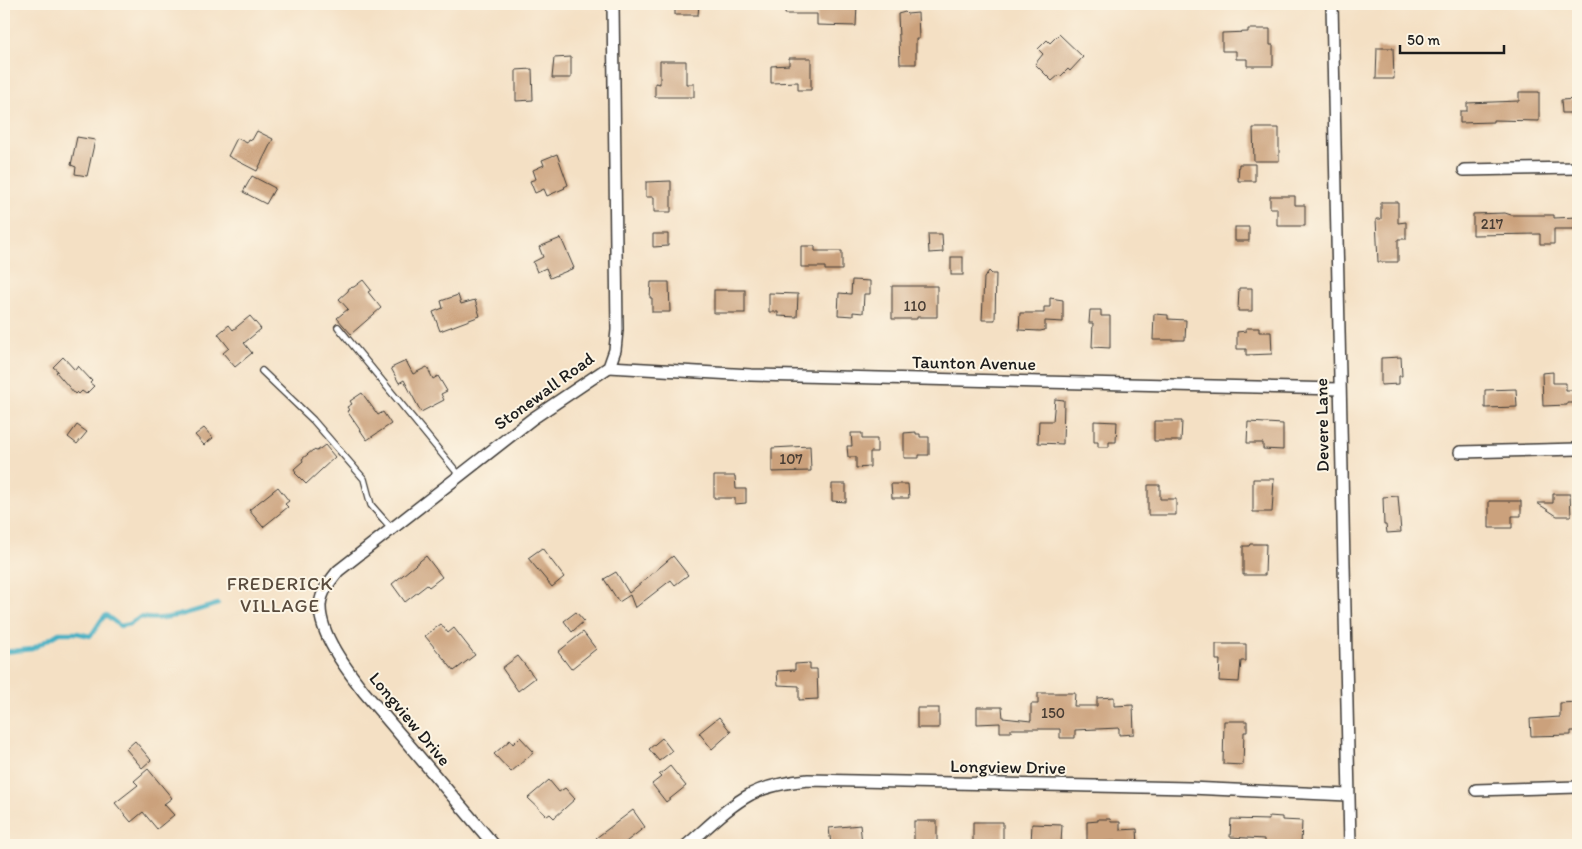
<svg xmlns="http://www.w3.org/2000/svg" width="1582" height="849" font-family="Itim,sans-serif">
<style>
.lines{fill:none;stroke-linecap:round;stroke-linejoin:round}
.stream{stroke:#44afc3;stroke-width:4.5}
.building{fill:#cba17b}
.service-casing{stroke:#3c3935;stroke-width:8}
.minor-casing{stroke:#3c3935;stroke-width:14}
.service{stroke:#fff;stroke-width:5.5}
.minor{stroke:#fff;stroke-width:11}
.labels{text-anchor:middle;dominant-baseline:central;stroke-width:4;stroke-linejoin:round;paint-order:stroke}
.number-label{font-size:15px;fill:#483d34}
.street-label{font-size:18px;fill:#1c1c1c;stroke:#fcf5e5}
.neighbourhood-label{font-size:19px;letter-spacing:1px;fill:#594b3d;stroke:#fcf5e5}
</style>
<rect width="100%" height="100%" fill="#fcf5e5"/>
<filter id="ink" filterUnits="userSpaceOnUse"><feTurbulence type="fractalNoise" baseFrequency=".02" numOctaves="2"/><feDisplacementMap in="SourceGraphic" scale="10" xChannelSelector="R" yChannelSelector="G"/><feConvolveMatrix kernelMatrix="1 2 1 2 8 2 1 2 1" color-interpolation-filters="sRGB"/></filter>
<filter id="wash" filterUnits="userSpaceOnUse"><feTurbulence type="fractalNoise" baseFrequency=".0096" numOctaves="4" result="noise"/><feDisplacementMap in="SourceGraphic" scale="20" xChannelSelector="R" yChannelSelector="G"/><feGaussianBlur stdDeviation="1.12" result="paint"/><feColorMatrix in="noise" values="0 0 0 0 0 0 0 0 0 0 0 0 0 0 0 0 0 1.4 0 .05"/><feComposite in="paint" operator="in"/></filter>
<g filter="url(#wash)">
<rect width="100%" height="100%" fill="#f4e0c4"/>
<g class="lines">
<!-- stream -->
<path class="stream" d="M4,652L32,649L59,633H77L90,636C97,629 98,622 106,615L120,626L130,624L141,617C163,623 196,610 218,604"/>
</g>
<g id="blocks">
<!-- building -->
<g class="building">
<path d="M675,4H699L698,15H675Z"/>
<path d="M786,4H857L856,26L817,25V14H785Z"/>
<path d="M905,12L907,14L918,13L919,39H916V64H900L898,14Z"/>
<path d="M1248,29H1270V45H1273V66H1247V59H1236V51H1222V33L1248,32Z"/>
<path d="M1059,34L1083,57L1070,71L1068,69L1061,76L1059,75L1052,81L1035,64L1043,54L1038,49L1047,40L1050,43Z"/>
<path d="M1377,48H1393L1394,79H1376Z"/>
<path d="M571,57V78H552L554,58Z"/>
<path d="M789,58H811V90H798V82L771,83V66L789,65Z"/>
<path d="M660,61H686V84H694V97H655V83L660,84Z"/>
<path d="M532,69L533,100L516,101V70Z"/>
<path d="M1519,92H1539V121L1493,120V122L1460,123V111H1467V103L1519,101Z"/>
<path d="M1578,99V113H1562L1561,100Z"/>
<path d="M1253,128H1279V161H1254Z"/>
<path d="M257,131L273,139L257,171L228,156L237,138L247,143L249,139L252,140Z"/>
<path d="M77,137L95,140L87,176L75,174L76,167L71,165Z"/>
<path d="M557,154L568,185L564,187L565,188L547,196L544,189L535,193L530,181L536,179L533,170L544,165L542,160Z"/>
<path d="M1239,164H1255V181H1238Z"/>
<path d="M252,176L275,188L266,204L243,192Z"/>
<path d="M671,181V212H654V197H646V182Z"/>
<path d="M1270,196H1295V205H1305V226H1277V208H1270Z"/>
<path d="M1381,202H1398V223L1406,222V239H1398V262H1378L1376,219H1381Z"/>
<path d="M1505,213L1511,215H1554V218L1578,217V229H1554V244H1540V234L1473,235V214Z"/>
<rect x="1235" y="227" width="14" height="14"/>
<path d="M653,234H668V246L653,247Z"/>
<path d="M928,234H942L943,252L929,253Z"/>
<path d="M561,238L574,268L550,278L546,268L537,272L533,262L543,257L539,247Z"/>
<path d="M801,246H815V251H842V270H825V267H801Z"/>
<rect x="951" y="257" width="12" height="18"/>
<path d="M989,271L992,274H996L995,320H982L984,278Z"/>
<path d="M363,280L371,290L368,292L381,308L351,334L337,318L348,309L339,299L348,291L349,288L354,287Z"/>
<path d="M852,280L870,281V294H864L863,313L853,312V316L838,315L839,293L851,294Z"/>
<path d="M651,282H669L670,312H652V298H650Z"/>
<path d="M892,286H937V317H917V319H892Z"/>
<path d="M1239,288H1252V311H1238Z"/>
<rect x="714" y="290" width="31" height="23"/>
<path d="M769,293L798,294L797,317L778,316V312H769Z"/>
<path d="M458,295L461,304L475,300L480,316L440,331L433,312L443,308L441,301Z"/>
<path d="M1050,298L1063,300V322L1045,321V330L1040,331L1019,330L1020,313H1044V307H1050Z"/>
<path d="M1090,310H1101V316H1110V348L1092,347L1093,323H1089Z"/>
<path d="M1154,314L1168,315V319L1186,320L1185,340H1153Z"/>
<path d="M250,316L261,329L244,343L252,353L235,367L223,353L229,348L218,334L229,325L233,330Z"/>
<path d="M1246,328H1259V332H1271L1272,354L1246,355V349H1237V332L1246,331Z"/>
<path d="M63,357L75,370L78,366L92,381L90,383L94,386L86,394L82,391L79,394L77,392L75,394L56,372L58,371L53,367Z"/>
<path d="M1401,357L1402,376H1399V384L1381,385V358Z"/>
<path d="M406,361L413,374L427,367L433,379L438,376L447,391L441,394L444,400L421,412L404,380L399,383L391,368Z"/>
<path d="M1553,372V383H1566V390H1576V403H1567V405L1543,406L1542,373Z"/>
<path d="M1516,389L1517,407L1485,408V390Z"/>
<path d="M362,393L378,415L383,412L391,424L367,440L347,411L349,410L347,407L352,404L350,401Z"/>
<path d="M1055,399L1064,400L1063,444L1038,443L1039,421H1053Z"/>
<path d="M1094,421L1117,422L1116,442H1109V447H1098V442H1094Z"/>
<path d="M1154,421H1182L1181,441H1154Z"/>
<path d="M1248,422L1283,424V450L1263,449V443H1247Z"/>
<path d="M77,425L87,432L77,444L68,437Z"/>
<path d="M204,428L213,438L204,445L195,435Z"/>
<path d="M916,432V434H920V437H929V455H919V458H904V433Z"/>
<path d="M851,433H862V439H877V452H870V467L856,468V457H848L847,446H852Z"/>
<path d="M325,445L335,457L306,484L295,473L296,472L294,469L303,461L302,459L313,450L317,451Z"/>
<path d="M810,446L811,471L772,472V448Z"/>
<path d="M714,476H735L736,489H746V503L735,504V498H714Z"/>
<path d="M1253,479H1274L1272,512H1253Z"/>
<path d="M832,484H846V502L832,501Z"/>
<path d="M891,484H908L909,498H892Z"/>
<path d="M1148,485H1160V499H1176V515H1148Z"/>
<path d="M278,487L289,501L285,504L288,507L263,527L249,510Z"/>
<path d="M1553,494H1570L1571,516H1557L1537,503H1553Z"/>
<path d="M1398,496L1401,532L1387,533L1386,525H1384L1383,497Z"/>
<path d="M1489,501H1521V516H1512V528H1489Z"/>
<path d="M1250,544H1266L1265,575H1243V546H1249Z"/>
<path d="M542,548L564,577L552,587L528,558Z"/>
<path d="M426,556L442,577L429,587L427,585L405,602L392,584Z"/>
<path d="M673,556L688,575L675,585L671,580L635,608L630,595L619,602L604,579L616,572L629,593Z"/>
<path d="M576,612L584,621L572,632L564,621Z"/>
<path d="M441,624L448,633L454,628L475,655L454,671L425,636Z"/>
<path d="M583,632L596,649L571,669L558,652Z"/>
<path d="M1216,644H1246V661H1241L1239,682L1219,681L1220,660H1216Z"/>
<path d="M518,656L535,678L518,691L502,668Z"/>
<path d="M810,663V669H817L818,699L799,700V686L778,685L777,671L795,670V664Z"/>
<path d="M1038,693H1075L1074,706H1097V698L1114,697V706L1133,705L1134,734L1119,735V728L1075,730V738H1060V729H1011V732H1000V723L977,724V707H1002L1003,718L1031,721V704H1038Z"/>
<path d="M1578,702V731H1571V735L1531,736L1530,719L1560,717V703Z"/>
<rect x="917" y="708" width="22" height="20"/>
<path d="M719,717L731,732L712,749L699,733Z"/>
<path d="M1224,721H1247V732H1244L1243,765L1223,764Z"/>
<path d="M520,737L534,752L511,772L494,754L510,740L513,744Z"/>
<path d="M662,738L672,751L659,761L649,749Z"/>
<path d="M135,741L151,760L142,768L126,749Z"/>
<path d="M670,766L686,786L666,802L652,784L661,777L659,775Z"/>
<path d="M148,769L172,798L164,804L174,815L157,829L143,812L131,822L115,803L138,785L134,781Z"/>
<path d="M549,780L559,792L565,788L575,799L554,818L550,814L547,816L528,798Z"/>
<path d="M633,810L645,827L622,845H601L596,838Z"/>
<path d="M1269,816L1282,817V820L1302,821L1301,845H1264V839L1230,837L1231,819L1269,820Z"/>
<path d="M1098,819H1110L1111,822H1120V830L1137,829L1138,845H1119V841L1087,842V822L1098,821Z"/>
<rect x="914" y="821" width="23" height="23"/>
<path d="M973,822H1003V845L973,844Z"/>
<path d="M1032,824L1062,825L1061,844L1041,845V843H1031Z"/>
<path d="M860,825L862,843L831,845L829,828Z"/>
</g>
</g>
</g>
<g filter="url(#ink)">
<use href="#blocks" fill-opacity="0" stroke="#3c3935" stroke-width="1"/>
<g class="lines">
<!-- service casing -->
<g class="service-casing">
<g id="service">
<path d="M338,327L460,476"/>
<path d="M262,371L313,420L364,479L371,505L392,529"/>
</g>
</g>
<!-- minor casing -->
<g class="minor-casing">
<g id="minor">
<path d="M1332,4L1350,845"/>
<path d="M1464,170L1578,168"/>
<path d="M609,367L751,375L1339,389"/>
<path d="M1460,452L1578,449"/>
<path d="M1476,790L1578,787"/>
<path d="M494,845L364,692C347,670 319,634 320,605C321,592 330,581 338,571L532,419L609,367L615,350L617,330L613,4"/>
<path d="M687,845C707,828 727,807 751,794C769,785 788,782 808,780L1190,788L1348,795"/>
</g>
</g>
<!-- service -->
<use href="#service" class="service"/>
<!-- minor -->
<use href="#minor" class="minor"/>
</g>
</g>
<g class="labels">
<!-- number labels -->
<g class="number-label">
<text x="1492" y="224">217</text>
<text x="915" y="306">110</text>
<text x="791" y="459">107</text>
<text x="1053" y="713">150</text>
</g>
<!-- street labels -->
<g class="street-label">
<text transform="translate(974 363) rotate(1)">Taunton Avenue</text>
<text transform="translate(544 391) rotate(-36)">Stonewall Road</text>
<text transform="translate(1322 425) rotate(-91)">Devere Lane</text>
<text transform="translate(410 719) rotate(50)">Longview Drive</text>
<text transform="translate(1008 767) rotate(1)">Longview Drive</text>
</g>
<!-- neighbourhood labels -->
<g class="neighbourhood-label">
<text x="280" y="583">FREDERICK<tspan x="280" dy="22">VILLAGE</tspan></text>
</g>
</g>
<!-- margin -->
<rect width="1582" height="849" fill="none" stroke="#fcf5e5" stroke-width="20"/>
<!-- scale -->
<path d="M1400 45v8h104v-8" fill="none" stroke="#1c1c1c" stroke-width="2.5"/>
<text x="1407" y="45" font-size="15" fill="#1c1c1c" stroke="#fcf5e5" stroke-width="4" paint-order="stroke">50 m</text>
</svg>
